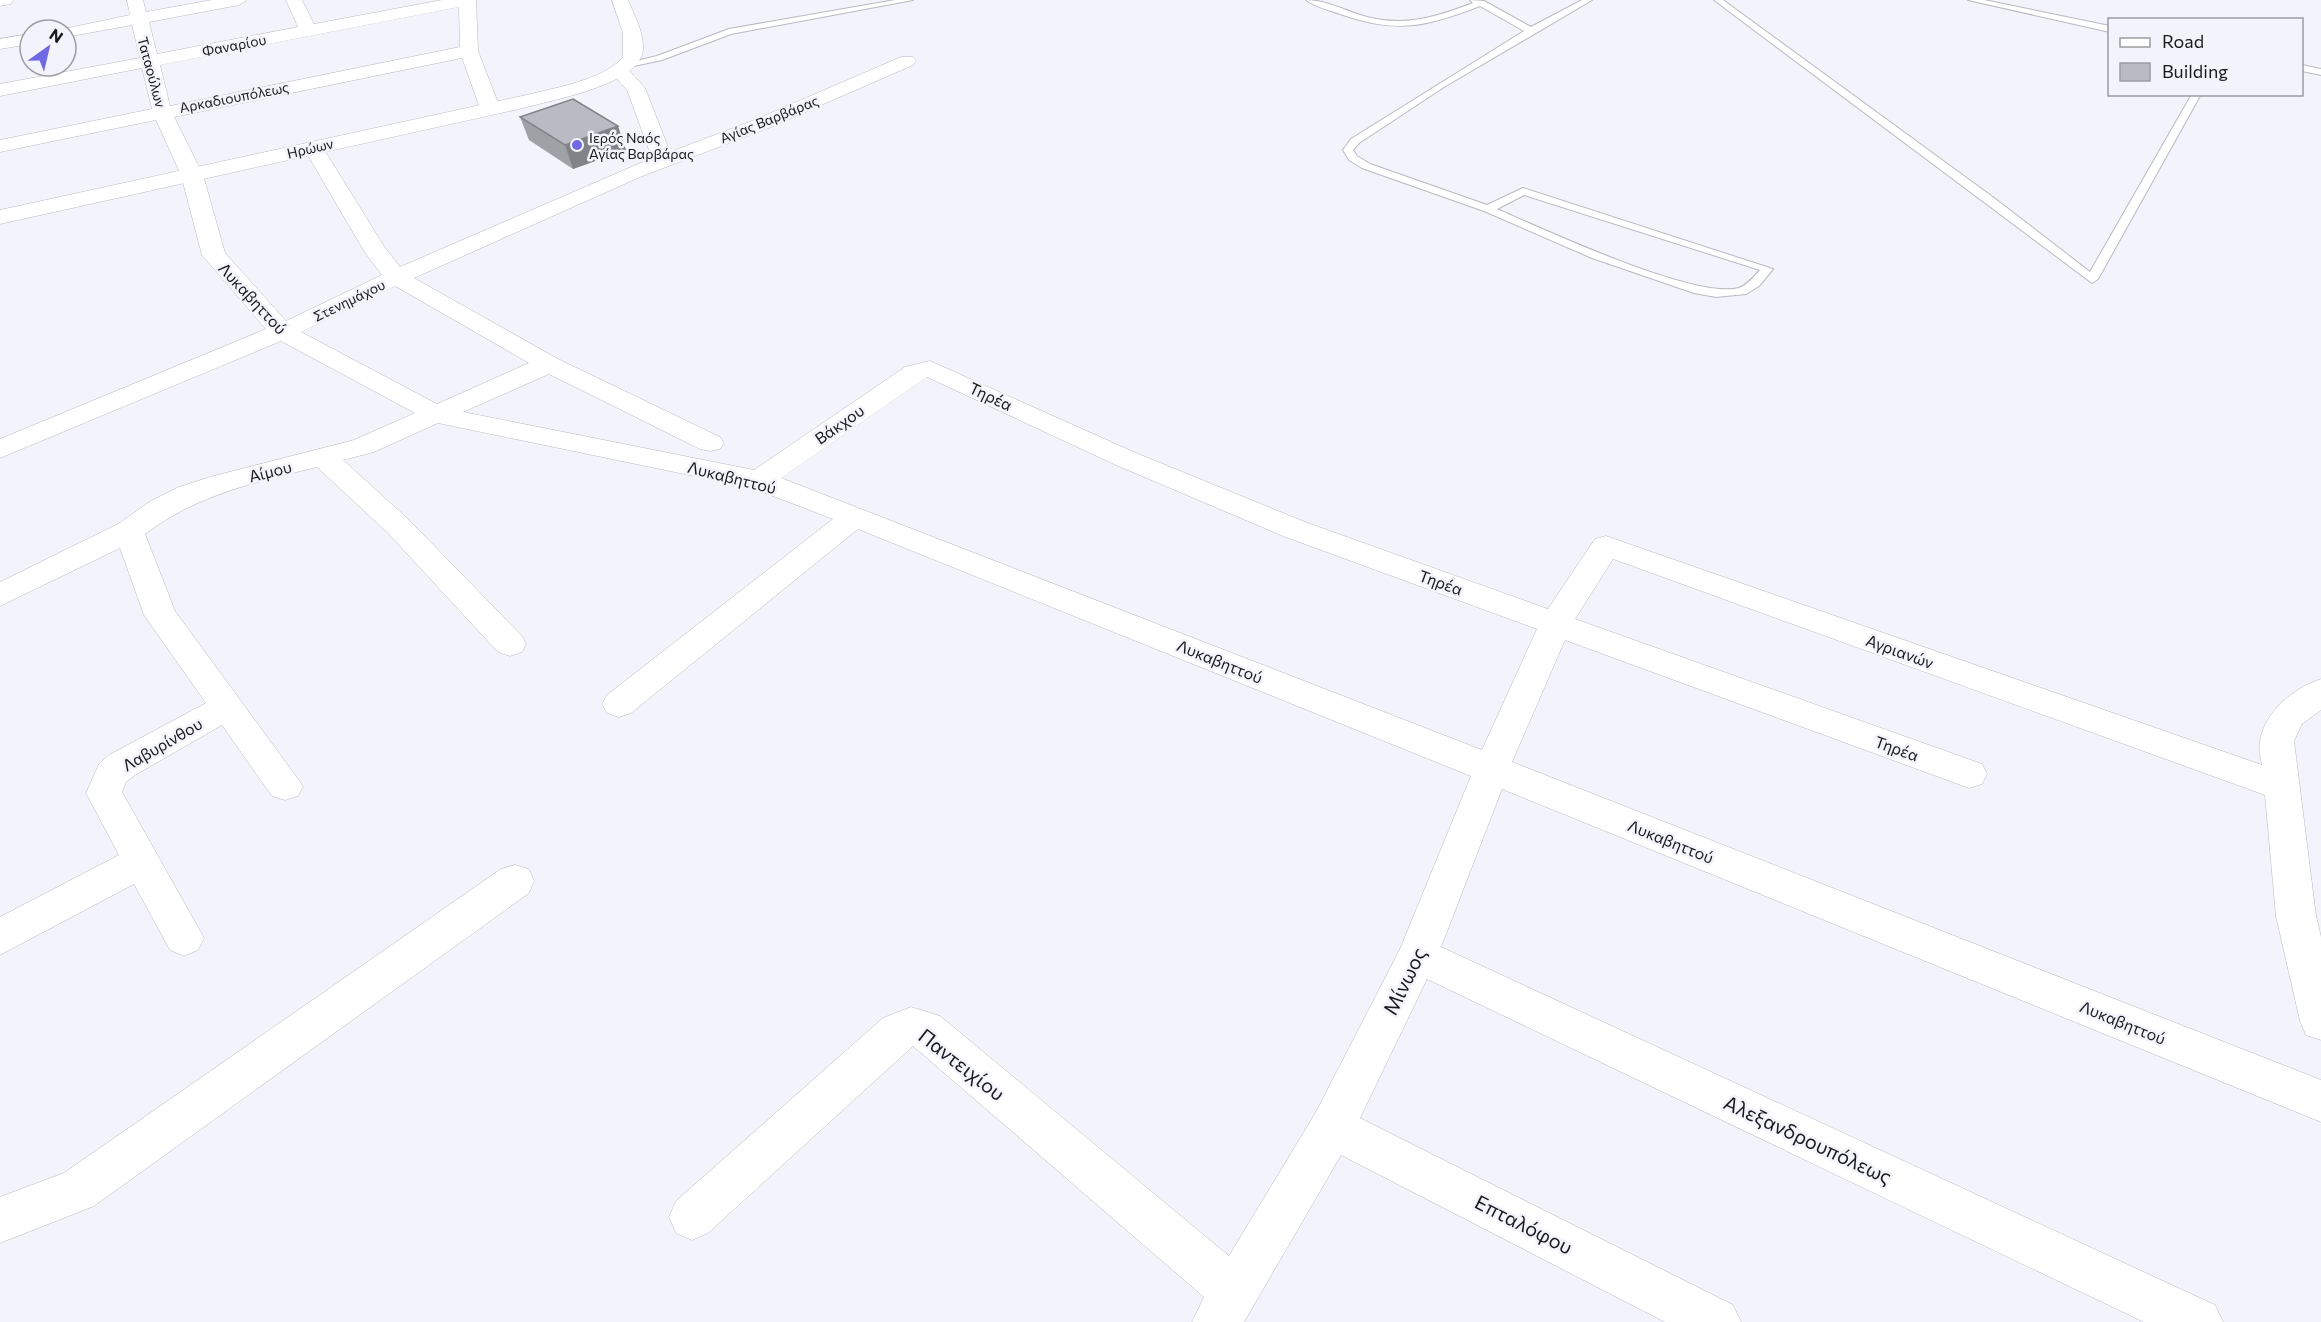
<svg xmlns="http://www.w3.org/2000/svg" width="2321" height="1322" font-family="Commissioner,sans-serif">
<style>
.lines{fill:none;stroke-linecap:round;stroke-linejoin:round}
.lane-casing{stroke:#b9b9c1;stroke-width:2}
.street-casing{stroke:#b9b9c1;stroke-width:1}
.secondary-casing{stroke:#b9b9c1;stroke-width:1}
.lane{fill:#fff;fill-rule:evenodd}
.street{fill:#fff;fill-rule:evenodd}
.secondary{fill:#fff;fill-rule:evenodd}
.wall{fill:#a0a1a7}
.shaded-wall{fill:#828388}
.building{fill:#babbc2;stroke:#828388;stroke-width:1.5}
.poi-dot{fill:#7169e4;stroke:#f3f3fb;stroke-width:2}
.labels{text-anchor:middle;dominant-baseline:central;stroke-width:5;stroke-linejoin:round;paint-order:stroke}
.far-street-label{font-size:14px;fill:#1a1a1c;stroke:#f3f3fb}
.far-poi-label{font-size:14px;fill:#1a1a1c;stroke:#f3f3fb;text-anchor:start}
.street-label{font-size:16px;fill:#1a1a1c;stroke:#f3f3fb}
.near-street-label{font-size:20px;fill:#1a1a1c;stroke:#f3f3fb}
</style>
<rect width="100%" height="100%" fill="#f3f3fb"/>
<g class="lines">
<!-- lane casing -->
<g class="lane-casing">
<g id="lane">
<path d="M895,0H913L731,34L662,60L629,67L624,64L657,56L729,29Z"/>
<path d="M1306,0C1325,0 1342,9 1360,15C1401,28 1434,18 1473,3L1470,0L1484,1L1531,27L1582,0H1592L1444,87L1359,143L1353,150L1357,156L1370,164L1487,205L1523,188L1773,269L1759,286L1746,294L1716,297L1694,293L1592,258L1484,211L1362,168L1349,160L1343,150L1351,139L1524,31L1480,6C1426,27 1396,34 1340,14C1329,10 1315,7 1306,0ZM1524,195L1760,270C1754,277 1747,285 1739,288C1695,300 1543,229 1497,209Z"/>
<path d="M1714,0H1723L1994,198L2090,272L2192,94H2201L2098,279L2092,283Z"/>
<path d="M1968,0H1984L2110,26V32Z"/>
<path d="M2302,65L2321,69V75L2302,71Z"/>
</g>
</g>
<!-- street casing -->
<g class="street-casing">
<g id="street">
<path d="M0,0H13L11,4L0,6Z"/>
<path d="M127,0H143L146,12L212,0H247L239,5L149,22L157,54L298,27L286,0H302L314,24L442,0H476L478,51L500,108L497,112L490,114L480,108L462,58L174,117L203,175L225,253L286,321L382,275L364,251L303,147L306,143H320L385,248L400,267L652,158L627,90L610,71L612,67H626L645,88L670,152L757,119L901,57H913L916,61L913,65L771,127L640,177L414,278L558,359L720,437L724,443L720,449L710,451L700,449L549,374L463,412L754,470L905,367L930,361L1136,453L1305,522L1548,609L1595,539L1606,536L2262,765C2261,758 2258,748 2260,741C2265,711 2294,688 2321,679V710L2302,724L2294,741L2316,916L2321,937V1040L2306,1035L2300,1021L2276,916L2265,795L1613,559L1575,619L1982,764L1987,774L1982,784L1969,788L1565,640L1512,762L2321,1080V1122L1502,789L1441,947L2215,1305L2223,1322H2144L1427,979L1360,1118L1733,1305L1741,1322H1665L1341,1155L1244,1322H1192L1204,1297L913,1046L708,1233L692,1240L676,1233L669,1217L676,1201L883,1018L911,1007L940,1016L1229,1256L1316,1112L1400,949L1471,776L858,529L631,713L619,717L607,713L602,704L607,695L833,519L752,488L438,423L374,452L343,460L407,518L522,636L526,644L522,652L510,656L498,652L387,532L317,467C253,483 199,494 145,534L175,611L303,786L298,796L285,800L272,796L222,725L135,775L126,782L122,792L204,938L198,950L184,956L170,950L134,884L0,955V917L119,855L86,793L99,764L109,755L206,703L144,615L120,548L0,606V582L118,524L151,501L179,487L210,477L354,440L415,413L281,341L0,458V439L266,329L202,255L181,175L156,120L0,152V140L152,109L142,68L0,96V84L140,58L132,25L66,37V30H59L130,15ZM459,7L460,47L170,106L160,65ZM395,286L529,363L437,404L301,332ZM927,377L1116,465L1283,536L1537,629L1482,750L781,478Z"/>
<path d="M30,34V44L0,49V39Z"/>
<path d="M515,865L529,869L534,881L529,893L94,1206L0,1243V1197L64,1173L501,869Z"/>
</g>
</g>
<!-- secondary casing -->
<g class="secondary-casing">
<path id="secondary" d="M612,0H628C634,15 644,32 643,49C641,85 551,100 523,108L0,224V210L522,96C550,89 605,80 623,57V33Z"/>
</g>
<!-- lane -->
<use href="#lane" class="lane"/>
<!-- street -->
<use href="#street" class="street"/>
<!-- secondary -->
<use href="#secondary" class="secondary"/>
</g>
<!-- wall -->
<path class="wall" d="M520,117L626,150L573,169L529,140Z"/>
<!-- shaded-wall -->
<path class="shaded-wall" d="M618,126L626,150L573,169L565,145Z"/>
<!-- building -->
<path class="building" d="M573,99L618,126L565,145L520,117Z"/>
<!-- markers -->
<circle class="poi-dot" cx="577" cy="145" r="6"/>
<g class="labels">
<!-- far-street labels -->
<g class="far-street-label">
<text transform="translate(234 45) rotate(-11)">Φαναρίου</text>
<text transform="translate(152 72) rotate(75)">Ταταούλων</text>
<text transform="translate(234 97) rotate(-11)">Αρκαδιουπόλεως</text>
<text transform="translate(769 119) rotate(-22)">Αγίας Βαρβάρας</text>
<text transform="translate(310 148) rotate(-13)">Ηρώων</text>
<text transform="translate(349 300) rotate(-26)">Στενημάχου</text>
</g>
<!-- far-poi labels -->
<g class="far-poi-label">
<text x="589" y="137">Ιερός Ναός<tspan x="589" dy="16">Αγίας Βαρβάρας</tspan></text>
</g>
<!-- street labels -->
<g class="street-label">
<text transform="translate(253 298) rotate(47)">Λυκαβηττού</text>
<text transform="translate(991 396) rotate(25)">Τηρέα</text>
<text transform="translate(839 424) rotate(-35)">Βάκχου</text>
<text transform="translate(270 471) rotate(-14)">Αίμου</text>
<text transform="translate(732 477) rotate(14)">Λυκαβηττού</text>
<text transform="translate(1441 582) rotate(20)">Τηρέα</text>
<text transform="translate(1900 651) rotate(20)">Αγριανών</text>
<text transform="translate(1220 661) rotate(22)">Λυκαβηττού</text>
<text transform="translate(162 744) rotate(-30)">Λαβυρίνθου</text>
<text transform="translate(1897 748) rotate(20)">Τηρέα</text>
<text transform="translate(1671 841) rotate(22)">Λυκαβηττού</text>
<text transform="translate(2123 1022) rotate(22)">Λυκαβηττού</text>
</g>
<!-- near-street labels -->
<g class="near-street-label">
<text transform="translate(1404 981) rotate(-64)">Μίνωος</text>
<text transform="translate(962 1064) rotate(38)">Παντειχίου</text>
<text transform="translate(1808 1139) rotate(25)">Αλεξανδρουπόλεως</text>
<text transform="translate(1524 1224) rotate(27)">Επταλόφου</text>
</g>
</g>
<!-- legend -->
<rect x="2108" y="18" width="195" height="78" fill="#f3f3fb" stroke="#9c9ca2" stroke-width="1.5"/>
<rect x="2120" y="38" width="30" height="9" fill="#ffffff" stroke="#9c9ca2" stroke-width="1.5"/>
<text x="2162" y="48" font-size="18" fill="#1a1a1c">Road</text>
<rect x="2120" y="63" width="30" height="18" fill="#babbc2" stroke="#9c9ca2" stroke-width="1.5"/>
<text x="2162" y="78" font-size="18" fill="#1a1a1c">Building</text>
<!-- north arrow -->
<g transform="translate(48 48) rotate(34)"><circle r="28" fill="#f3f3fb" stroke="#9c9ca2" stroke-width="1.5"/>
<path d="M0-4.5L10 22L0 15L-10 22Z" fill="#7169e4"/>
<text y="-9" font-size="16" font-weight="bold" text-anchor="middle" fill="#1a1a1c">N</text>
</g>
</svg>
